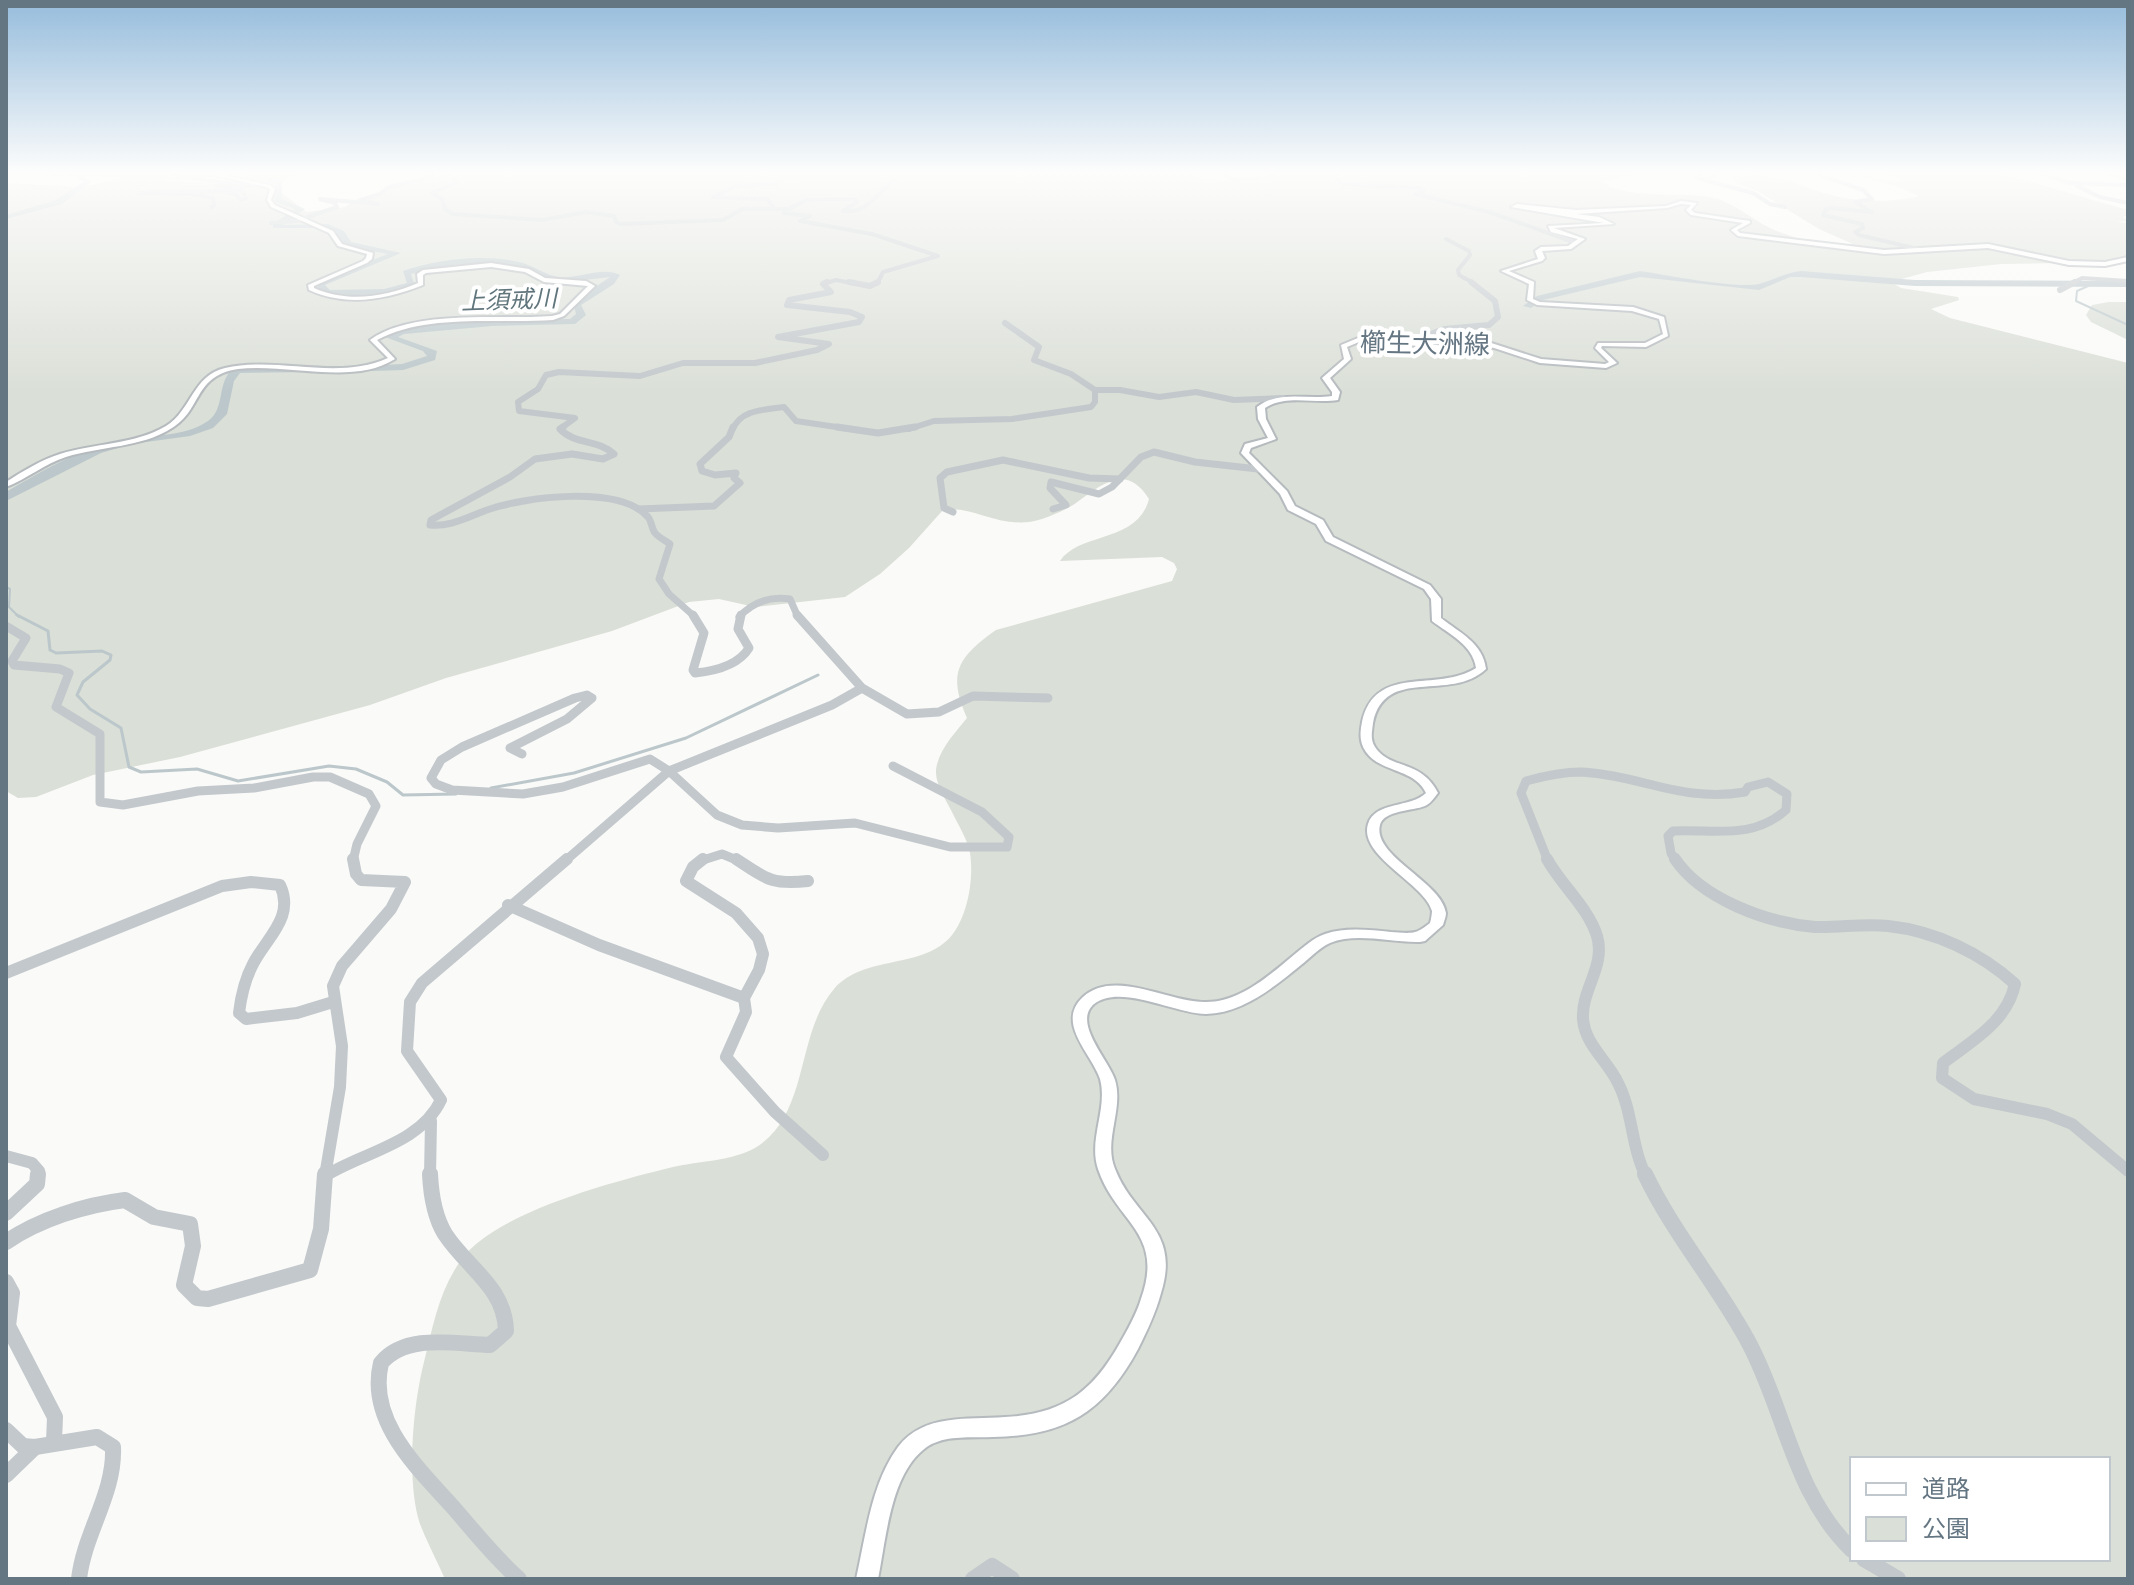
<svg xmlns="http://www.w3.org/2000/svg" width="2134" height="1585" font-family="'Fira Sans Condensed','Noto Sans JP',sans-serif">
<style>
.green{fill:#dadfd7;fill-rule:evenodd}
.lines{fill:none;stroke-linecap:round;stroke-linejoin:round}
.stream-far1{stroke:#bbc7cb;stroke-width:2}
.stream{stroke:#bbc7cb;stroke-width:3}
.river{fill:#bbc7cb;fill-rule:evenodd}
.major-casing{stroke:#b5babe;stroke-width:4}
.minor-far5{stroke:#c3c8cc;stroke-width:4}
.minor-far4{stroke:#c3c8cc;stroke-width:6}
.minor-far3{stroke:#c3c8cc;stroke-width:7}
.minor-far2{stroke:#c3c8cc;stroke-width:9}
.minor-far1{stroke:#c3c8cc;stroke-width:12}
.minor{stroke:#c3c8cc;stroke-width:16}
.major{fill:#fff;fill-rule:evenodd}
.labels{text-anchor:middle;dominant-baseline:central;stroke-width:8;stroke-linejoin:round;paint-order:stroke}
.far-water-label{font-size:24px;font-style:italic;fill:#60757c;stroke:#fff}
.street-label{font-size:26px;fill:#657683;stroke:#fff}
</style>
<rect width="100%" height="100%" fill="#fafaf8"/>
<!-- green -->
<g class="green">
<path d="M242,171H312L288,178L275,187L306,212L345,207L359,198L377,196L390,188L423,182L436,175L419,171H1188C1206,190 1280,173 1307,171C1423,166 1545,171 1661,171L1602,181C1621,200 1682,192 1710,197C1732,201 1750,218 1770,228C1794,239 1821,244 1847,246L1853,244L1819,229L1759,192L1734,182L1732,177C1764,166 1800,187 1831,195C1856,202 1894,203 1919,196L1896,186L1838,171C1862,171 1880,184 1902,180L1871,171H1993L2128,210V215L2123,217L2128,221L2116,222L2128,223V262L2001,264L1927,272L1891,282L1901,288L1958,297L1959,300L1931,309L1950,318L2128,363V1579H445C437,1561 427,1542 420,1524C406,1482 413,1405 424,1362C433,1326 439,1291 461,1260C495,1212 616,1181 673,1167C699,1161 732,1161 755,1148C810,1115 795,1034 834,989C864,954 924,970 952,935C968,915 974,878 970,853C968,841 959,826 953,814C947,801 935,785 936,770C938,750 956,732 967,718C947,673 958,657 996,630L1172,581L1177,569L1174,563L1162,557L1060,561C1079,532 1138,543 1149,499C1126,462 1101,485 1076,503C1066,510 1053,515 1042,519C1002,532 974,504 943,510L909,548L880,574L845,597L755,607L719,599L689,602L612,631L446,678L370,705L180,757L93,775L36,797L18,798L6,791V183L80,187L130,177L216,184L249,176ZM1852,1459H2108V1559H1852Z"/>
<path d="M2109,302H2128V340L2091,322L2086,315L2092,305Z"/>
</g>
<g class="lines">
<!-- stream-far1 -->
<g class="stream-far1">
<path d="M2097,282L2077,291L2076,301L2128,325"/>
<path d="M6,587L10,589L9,607L19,617"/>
</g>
<!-- stream -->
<g class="stream">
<path d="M17,615L48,631L50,650L56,653L102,651L111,655L110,660L83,682L77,695L90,709L121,728L129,767L141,772L197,769L238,781L329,766L356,769L387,782L403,795L456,794"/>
<path d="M491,788L574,773L686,738L818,675"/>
</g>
<!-- river -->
<g class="river">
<path d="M78,171H86L81,175L91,182L62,204L6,219V215L56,200L83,182L73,175Z"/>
<path d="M228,171L282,180V199L305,209L283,225L328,224L344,231L351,242L401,253L325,285L330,290L384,289L407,283L403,271C440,259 481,254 519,262C533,265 546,276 560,277C579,279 603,266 620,275L614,284L581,305L586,315L575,324L492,326L404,334L398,337L437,351L435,360L403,370L343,372V368L347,367L402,364L427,356L423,351L385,337C410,318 533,320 570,319L576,314L573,302L610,277L559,283L529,270L485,263L452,265L411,274L415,286L385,295H325L318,290L317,282L388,254L345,246L337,234L324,228H273V224L295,209L275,202L276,182Z"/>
<path d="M1715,171H1722L1716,178H1695L1712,175Z"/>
<path d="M1640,271C1667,275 1736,289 1759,284C1774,280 1785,273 1801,271L1915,280L2128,281V287L1915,286L1801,277H1790L1759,290L1640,277L1543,300L1531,308L1523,306L1537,296Z"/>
<path d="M309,367L313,368V372L240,373L234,381L227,414L213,428L190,436L131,444L101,453L6,501V492C40,472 74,452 112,442C141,434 183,439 208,421C226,409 216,381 234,368Z"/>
</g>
<!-- major casing -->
<g class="major-casing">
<g id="major">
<path d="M6,171L214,173L270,185L275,189L271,200L275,205L333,231L342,244L373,253L372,259L367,263L314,286V288C348,303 385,297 418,283L417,274L423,270L491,263L529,269L545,278L586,281L595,286L564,316L553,320C498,324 427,313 377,340L395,359C353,386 287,363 238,369C193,376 203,409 172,428C141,448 101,446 66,457C44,464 27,479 6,487V482C23,471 41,460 60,454C94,443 134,445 166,426C191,411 193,375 225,368C278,356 337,381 388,358L370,340C412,309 500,320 552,316L560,314L588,286L544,282L525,272L491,267L426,273L423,275V285C386,300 346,307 309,290L308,285L363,261L366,258L367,254L338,246L329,233L271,207L267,200L270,189L266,187L214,175L6,173Z"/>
<path d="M1681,201L1697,203L1691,210L1695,213L1750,221V223L1737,230L1740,233L1884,250L1988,244L2069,261L2105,262L2128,257V261L2105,266L2069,265L1988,248L1884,254L1738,236L1731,230L1743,223L1691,215L1686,210L1691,205L1681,204L1667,208L1576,214L1538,209L1599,217L1614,224L1554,228L1585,239L1571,249L1542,251L1545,258L1542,261L1509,271L1534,282L1533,299L1540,302L1633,307L1664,317L1668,336L1646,347L1602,346L1601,348L1617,363L1606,368L1540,363L1482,344L1450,351L1383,341L1359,342L1347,347L1351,359L1330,378L1340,392L1338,400C1314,404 1286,394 1265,408L1266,419L1276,439L1251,448L1249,453L1287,491L1295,506L1323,520L1333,537L1430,585L1441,599V618C1460,633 1483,643 1486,669C1450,703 1385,665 1373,723C1372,732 1370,739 1375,747C1390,770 1421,759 1438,793C1434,798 1431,803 1425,806C1413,811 1384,810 1380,825C1372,856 1442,882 1446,913C1446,917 1444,921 1443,925L1425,941L1420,942C1392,943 1357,932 1330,943C1319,948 1310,958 1301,965C1274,987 1243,1013 1206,1014C1176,1014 1120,983 1094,1004C1072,1023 1109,1060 1115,1080C1124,1109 1103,1140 1115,1169C1134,1218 1181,1229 1161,1293C1156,1312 1147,1331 1138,1349C1104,1412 1065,1436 993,1437C970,1438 941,1434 923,1450C890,1477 886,1540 878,1579H856C866,1535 871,1484 898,1447C924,1413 968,1420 1005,1417C1062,1414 1092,1393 1120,1343C1128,1329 1136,1315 1141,1299C1165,1232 1116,1223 1098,1169C1088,1139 1108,1109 1100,1079C1092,1054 1055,1023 1083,997C1114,968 1170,1003 1206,1002C1240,1002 1270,975 1295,954C1304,947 1313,938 1325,934C1346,927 1369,930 1391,932C1398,932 1408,934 1415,932C1420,931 1426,926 1430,923C1431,920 1432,913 1432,911C1425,884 1358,856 1368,824C1375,801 1411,808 1426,793C1414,768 1381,773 1366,752C1359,742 1360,733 1362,722C1375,663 1437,693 1476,668C1473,645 1449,634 1432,621L1431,599L1424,589L1326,541L1316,524L1288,510L1280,494L1241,453L1245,444L1268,438L1258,419L1257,407C1279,390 1306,400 1332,396V392L1322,378L1344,359L1341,345L1358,338L1383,337L1450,347L1482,340L1541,359L1605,364L1609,362L1595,348L1598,343H1645L1663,334L1659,319L1632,311L1537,305L1527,300L1529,284L1501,271L1538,259L1535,251L1541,247L1568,246L1578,239L1551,232L1548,226L1604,223L1511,207L1517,204L1576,210L1666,206Z"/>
</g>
</g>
<!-- minor-far5 -->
<g class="minor-far5">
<path d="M445,171L458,182L432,193L442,199L445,209L453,214L542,220L586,212L614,216L616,222L621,224L723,220L742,209H789L806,200L855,199L857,202L843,211C866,213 873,199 888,185C895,179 904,176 912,171"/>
<path d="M1127,171H1164"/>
<path d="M1219,171L1234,180C1248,176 1263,181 1275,175V171"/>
<path d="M1333,171L1341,184L1419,188L1424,191L1415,194L1489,212L1576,243"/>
<path d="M1705,171L1697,178L1753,193L1770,204L1785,207"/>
<path d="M1809,171L1863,190L1872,199L1855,202L1872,212L1831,208L1826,209L1823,215L1862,224L1863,228L1855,232L1859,235L1918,249"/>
<path d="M2034,171L2070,183L2128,185"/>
<path d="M2097,171L2128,179"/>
<path d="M46,173L194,178"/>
<path d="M190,178L252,186L216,185L243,191L246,198L241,200L236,194L225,191L141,193L192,194L213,198L214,206L211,207"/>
<path d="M2077,186L2100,197L2128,203"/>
<path d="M713,197L736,186L774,184L783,178L810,175L797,171"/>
<path d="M713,197L767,199L773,206"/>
<path d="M786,209L784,213L810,216L800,221L872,234L938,256L883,272L877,284"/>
<path d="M271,223L296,221L337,207L335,203L320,199L378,204L361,200L380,194L389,187L433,177L417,171"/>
<path d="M1446,239L1469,251L1470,255L1458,270L1459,275L1475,284"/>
<path d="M823,284L836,280L856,284"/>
<path d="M2071,284L2082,278L2128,281"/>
</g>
<!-- minor-far4 -->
<g class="minor-far4">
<path d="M849,282L870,286L878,282"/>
<path d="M2060,290L2075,282"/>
<path d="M1005,323L1039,347L1034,360L1071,374L1095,390H1120L1159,397L1196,392L1234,400L1283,398"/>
<path d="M1395,340L1417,339L1444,329L1489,325L1498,317L1495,301L1471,282"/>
<path d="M560,429L575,418L519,411L518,402L538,389L546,375L559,372L640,376L683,363H755L817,350L829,344L778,337L859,322L862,317L850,312L787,305L789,300L831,292L823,284L827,282"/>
<path d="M733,429C741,409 765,410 784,407L796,421L850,429"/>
<path d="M909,429L934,421L1012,419L1091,407L1095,402V390"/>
</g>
<!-- minor-far3 -->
<g class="minor-far3">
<path d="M563,427L560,429C575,445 598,439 614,454L603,459L572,454L535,459L510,477L431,520L430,525C452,527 469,516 490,509C525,497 618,485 647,516C652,520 651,528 655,533C658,537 666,541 670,544L659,579L669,594L695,617"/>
<path d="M837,427L878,433L915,427"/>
<path d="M639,509L714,506L740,483L734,478L736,473L715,475L702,471L700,464L729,437L733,427"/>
<path d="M1053,509L1066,505L1050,488L1051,482L1099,494L1112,487L1141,457L1154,452L1195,462L1258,469"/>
<path d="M953,512L944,508L940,478L947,472L1003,460L1089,478L1120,479"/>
<path d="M739,617C753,602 770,596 790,599L798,617"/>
</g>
<!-- minor-far2 -->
<g class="minor-far2">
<path d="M693,615L704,633L693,670L695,673C715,671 738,666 749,648L738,629L741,615"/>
<path d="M797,615L862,688L907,714L939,712L973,696L1048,698"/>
<path d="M6,626L26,638L12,661L14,665L60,669L69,673L56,707L100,734V802L123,805L198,791L254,788L313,777H330L369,794L376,806L357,844L353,861"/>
<path d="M522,754L510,748L567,719L592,698L587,695L575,698L462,747L441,760L431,778L436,784L452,790L523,794L563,787L650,759L669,771L717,815L742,825L778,828L855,823L950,847H1007L1009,837L982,812L893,766"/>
<path d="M565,861L669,771L832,705L862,688"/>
<path d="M700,861L722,854L739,861"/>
<path d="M1548,861L1521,793L1526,781C1544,776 1561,772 1581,772C1640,775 1682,803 1745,792L1748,787L1768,782L1787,794L1786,810C1752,840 1715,829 1673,831L1668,836L1671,853L1676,861"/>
</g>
<!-- minor-far1 -->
<g class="minor-far1">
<path d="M703,859L693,867L686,881L736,913L758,938L763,954L759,970L744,998L746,1012L726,1057L775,1112L823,1155"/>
<path d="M736,859C765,878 770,885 808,881"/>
<path d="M1547,859C1561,885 1588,907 1597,936C1606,966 1581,990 1583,1019C1585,1045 1608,1061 1618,1083C1633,1112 1631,1147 1646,1176"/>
<path d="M1675,859C1702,899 1767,923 1815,927C1839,928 1864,923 1888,926C1935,931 1981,953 2015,984C2007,1022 1972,1041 1943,1063L1942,1078L1974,1099L2047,1114L2072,1124L2128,1171"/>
<path d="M508,905L599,945L744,998"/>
<path d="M6,973L222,886L251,882L280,885C295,917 267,937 253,964C245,979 241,996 239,1013L246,1019L297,1013L333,1002"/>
<path d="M6,1156L32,1163L39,1171L38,1176"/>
<path d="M325,1176L340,1087L342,1046L333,986L342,966L391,909L405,882L361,880L356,874L353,859"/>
<path d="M325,1176C363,1152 420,1144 441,1100L407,1051L410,1002L422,983L567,859"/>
<path d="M430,1176L431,1121"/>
</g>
<!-- minor -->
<g class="minor">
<path d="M430,1174C431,1195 434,1216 445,1234C467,1268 505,1287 506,1331L490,1345C455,1344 406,1333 381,1363C367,1421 417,1467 452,1506C474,1531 494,1557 519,1579"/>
<path d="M1645,1174C1674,1235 1719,1286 1750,1345C1786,1414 1794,1494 1852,1550"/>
<path d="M6,1213L37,1184L38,1174"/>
<path d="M6,1242C40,1219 85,1205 125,1200L154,1217L190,1224L193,1246L184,1285L197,1298L208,1299L310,1270L321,1229L325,1174"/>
<path d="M6,1282L12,1293L8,1326L55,1417L54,1442"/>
<path d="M6,1430L23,1446L35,1447L97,1437L113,1447C115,1494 84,1533 79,1579"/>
<path d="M6,1475L35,1447"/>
<path d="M1864,1559L1898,1579"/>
<path d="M973,1579L992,1566L1012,1579"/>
</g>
<!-- major -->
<use href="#major" class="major"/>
</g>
<!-- sky -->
<linearGradient id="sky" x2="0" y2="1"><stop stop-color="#96bcdc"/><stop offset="0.44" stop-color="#fdfdfc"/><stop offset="1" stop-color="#fdfdfc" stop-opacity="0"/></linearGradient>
<rect width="2134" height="393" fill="url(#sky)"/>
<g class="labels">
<!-- far-water labels -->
<g class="far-water-label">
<text transform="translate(509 300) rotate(-2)">上須戒川</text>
</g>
<!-- street labels -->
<g class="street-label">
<text transform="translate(1425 344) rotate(1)">櫛生大洲線</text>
</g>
</g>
<!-- border -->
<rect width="2134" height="1585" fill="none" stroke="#657683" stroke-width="16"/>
<!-- legend -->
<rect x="1850" y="1457" width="260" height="104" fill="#ffffff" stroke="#c1c8cd" stroke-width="2"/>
<rect x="1866" y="1483" width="40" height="12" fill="#ffffff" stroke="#c1c8cd" stroke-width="2"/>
<text x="1922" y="1497" font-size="24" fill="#657683">道路</text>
<rect x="1866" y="1517" width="40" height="24" fill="#dadfd7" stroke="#c1c8cd" stroke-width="2"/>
<text x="1922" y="1537" font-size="24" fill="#657683">公園</text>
</svg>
